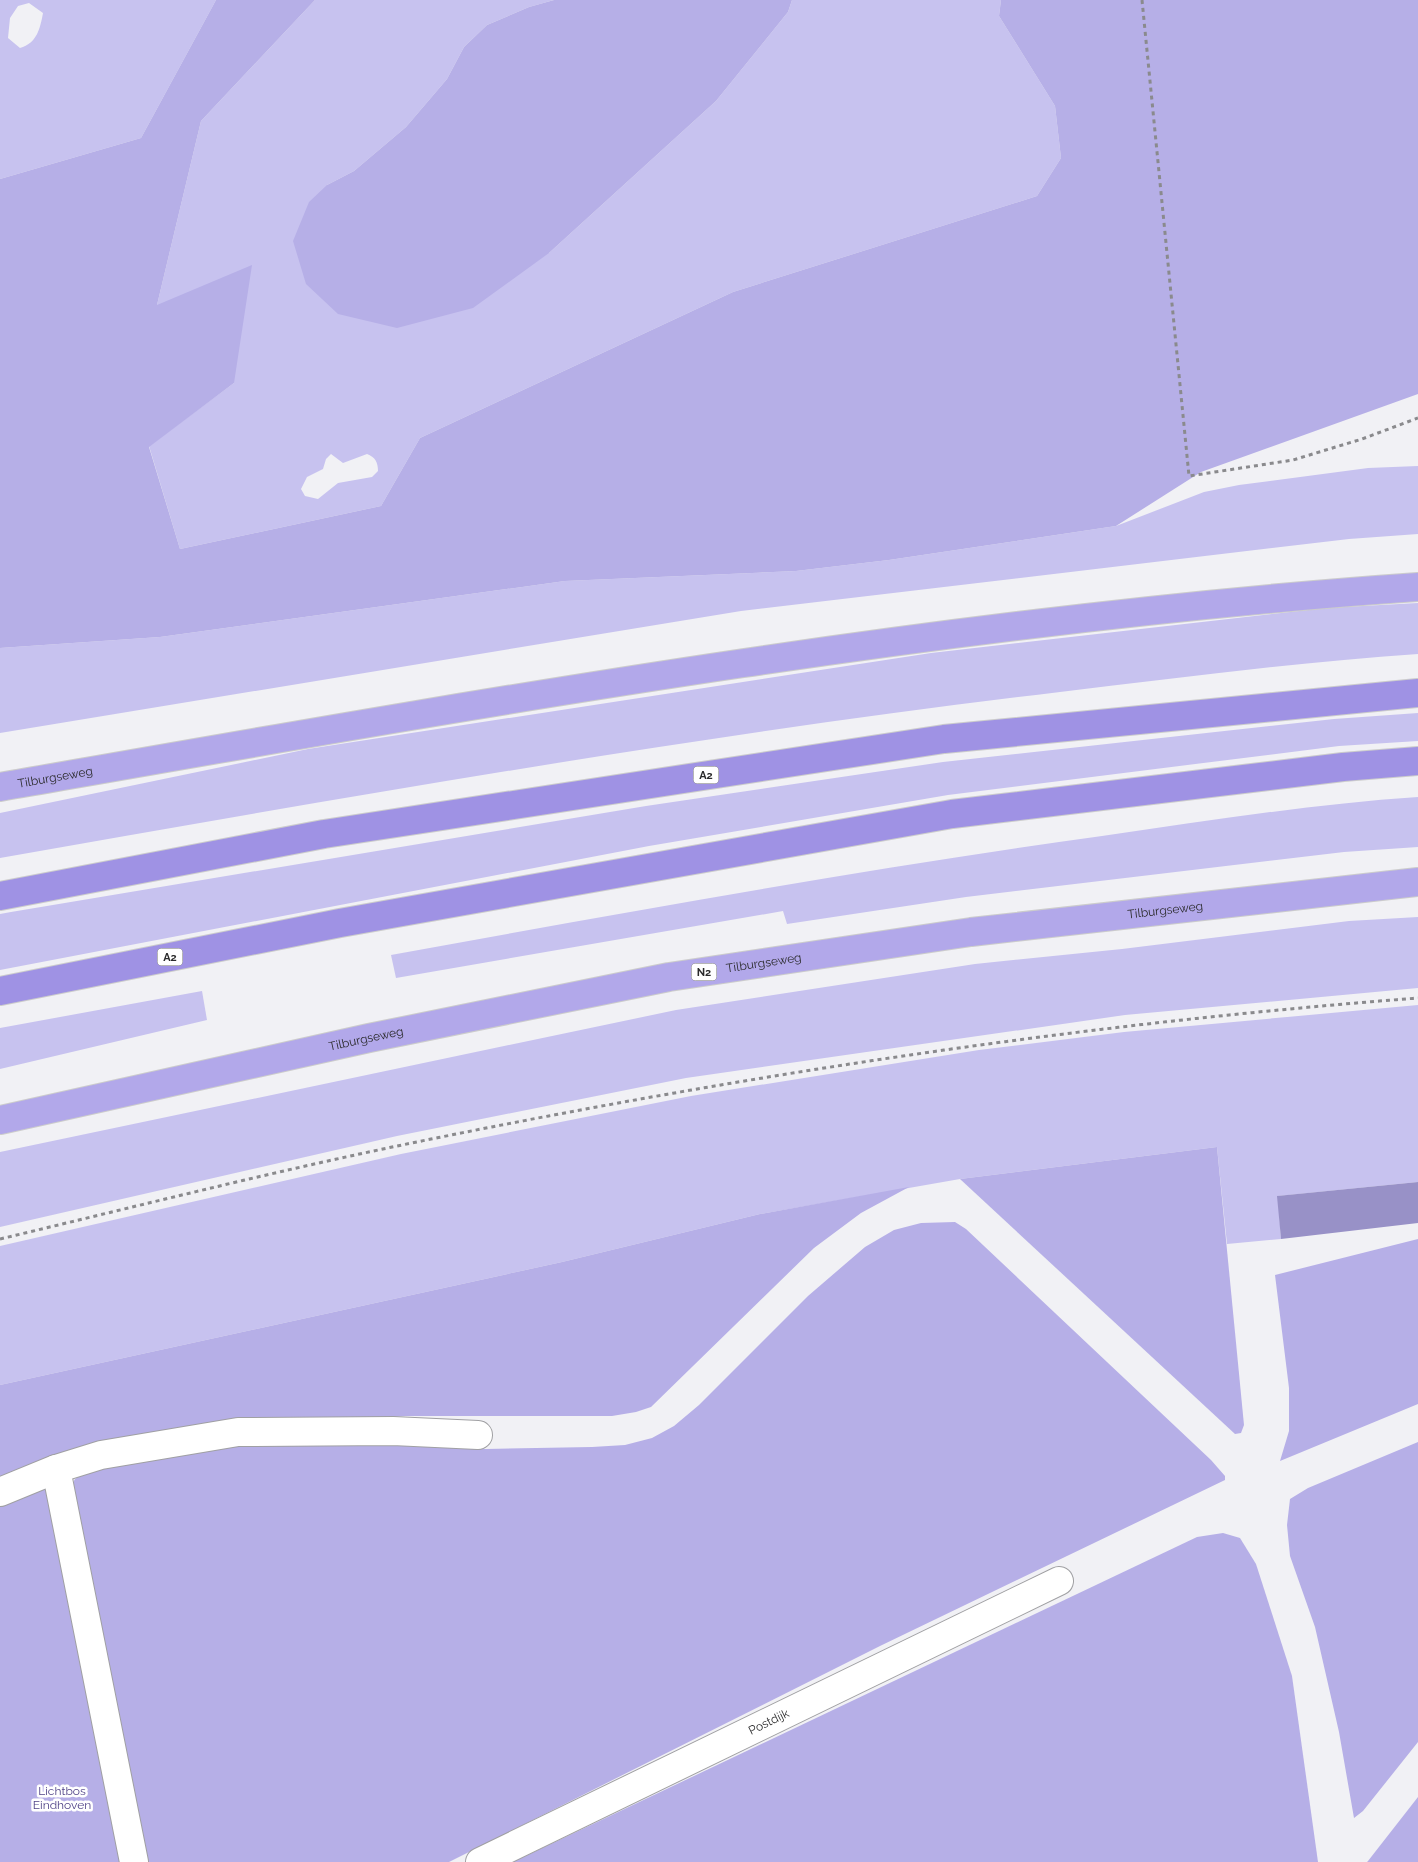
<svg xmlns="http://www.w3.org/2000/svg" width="1418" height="1862" font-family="Raleway,sans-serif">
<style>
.green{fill:#c7c2ef;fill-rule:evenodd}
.forest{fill:#b6afe7}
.water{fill:#9891c7}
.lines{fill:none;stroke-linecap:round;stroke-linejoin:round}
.minor-casing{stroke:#a0a0a3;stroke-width:30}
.trunk-casing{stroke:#ccc;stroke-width:30}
.motorway-casing{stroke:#ccc;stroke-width:30}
.path{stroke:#8a8a8d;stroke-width:3;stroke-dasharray:4 4;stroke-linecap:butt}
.minor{stroke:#fff;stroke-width:28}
.trunk{stroke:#b2a8ea;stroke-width:28}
.motorway{stroke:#9f92e4;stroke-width:28}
.labels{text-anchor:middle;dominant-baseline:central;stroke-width:5;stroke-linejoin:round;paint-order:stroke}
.shield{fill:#fff;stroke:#6b6b6b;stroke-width:1}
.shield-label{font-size:11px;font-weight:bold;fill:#2b2b2c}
.street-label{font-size:12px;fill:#2b2b2c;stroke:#fff}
.park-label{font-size:12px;fill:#514488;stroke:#fff}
</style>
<rect width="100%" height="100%" fill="#f1f1f5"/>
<!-- green -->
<g class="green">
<path d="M0,0H216L141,138L0,179ZM29,3L43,13C40,29 37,43 20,48L8,38L10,18L18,6Z"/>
<path d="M315,0H554L529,7L487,25L464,47L447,79L406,127L354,171L327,185L549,253L716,101L788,12L792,0H1001L999,16L1055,106L1061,158L1037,196L733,292L420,438L381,506L180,549L149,446L234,383L157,305L201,121ZM331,454L343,463L367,454C375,457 378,462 378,471L372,477L338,483L318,499L305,496L301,489L307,477L323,469L326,459Z"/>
<path d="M1418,466V534L1349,539L741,611L0,733V648L160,637L565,581L796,571L889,560L1116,526L1204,492L1239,485L1368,468Z"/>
<path d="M1418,603V654C1298,662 1179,678 1060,692C705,734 352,796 0,858V813L308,749L931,653L1325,608Z"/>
<path d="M1418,713V741L1339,746L948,795L649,846L0,970V914L11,912L646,806L943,762L1334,719Z"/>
<path d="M1418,797V847L1344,852L966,897L787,924L783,911L396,978L391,955C627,912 864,869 1102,836C1207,821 1312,804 1418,797Z"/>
<path d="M1418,917V988L1125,1015L686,1078L397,1136L0,1227V1152L676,1010L975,964L1122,949L1349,921Z"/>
<path d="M202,991L207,1020L0,1069V1028Z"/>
<path d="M1418,1005V1182L1278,1196L1281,1239L1227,1244L1217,1147L960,1179L760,1214L562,1262L0,1385V1246L401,1154L691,1096L979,1050L1124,1032Z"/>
</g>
<!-- forest -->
<g class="forest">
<path d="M216,0H315L201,121L157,305L252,265L234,383L149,447L180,549L381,506L420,438L733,292L1037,196L1061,158L1055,106L999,16L1001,0H1418V394L1201,472L1116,526L889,560L796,571L565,581L160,637L0,648V179L141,138Z"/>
<path d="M554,0H792L788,12L716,101L549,253L473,308L397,328L338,314L306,284L293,241L309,202L327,185L354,171L406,127L447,79L464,47L487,25L529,7Z"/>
<path d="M1217,1147L1244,1425L1241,1433L1235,1434L960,1179Z"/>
<path d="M909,1187L861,1213L814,1248L651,1407L636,1412L612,1416H406L203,1427L0,1485V1385L562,1262L760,1214Z"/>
<path d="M955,1222L966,1229L1211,1460L1225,1476V1480L880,1646L449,1862H140L70,1488L75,1479L87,1472L126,1459L250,1440L486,1449L592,1447L625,1445L652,1438L674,1426L699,1405L808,1296L865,1247L894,1230L921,1223Z"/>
<path d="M1418,1239V1404L1280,1461L1289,1431V1388L1275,1275Z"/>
<path d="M1418,1442V1742L1363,1811L1354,1818L1339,1732L1315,1627L1290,1556L1287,1525L1290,1499L1308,1488Z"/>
<path d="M46,1481L123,1862H0V1501Z"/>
<path d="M1223,1533L1240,1538L1256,1564L1292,1676L1318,1862H513L1197,1537Z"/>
<path d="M1418,1797V1862H1367L1368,1861Z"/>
</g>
<!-- water -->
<path class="water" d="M1418,1182V1223L1281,1239L1277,1196Z"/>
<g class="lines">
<!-- minor casing -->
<g class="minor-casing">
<g id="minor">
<path d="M56,1469L101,1455L238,1432L393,1431L478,1435"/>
<path d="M0,1492L56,1469L134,1862"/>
<path id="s1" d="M480,1862L1059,1581"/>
</g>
</g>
<!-- trunk casing -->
<g class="trunk-casing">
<g id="trunk">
<path id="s2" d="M0,787C470,705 941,620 1418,587"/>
<path id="s3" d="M0,1120L369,1038L669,977L971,932L1418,882"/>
</g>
</g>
<!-- motorway casing -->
<g class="motorway-casing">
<g id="motorway">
<path d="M0,896L324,834L944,739L1418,693"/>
<path d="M0,991L340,923L952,814L1343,767L1418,761"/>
</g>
</g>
<!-- path -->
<g class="path">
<path d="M1142,0L1189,476L1293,460L1362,439L1418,418"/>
<path d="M0,1239C134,1207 267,1173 402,1145C737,1076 1076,1024 1418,998"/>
</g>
<!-- minor -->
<use href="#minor" class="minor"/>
<!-- trunk -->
<use href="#trunk" class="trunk"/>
<!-- motorway -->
<use href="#motorway" class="motorway"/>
</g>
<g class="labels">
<!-- shield labels -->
<g class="shield">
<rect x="693.5" y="766.5" width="25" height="17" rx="4"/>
<rect x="157.5" y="948.5" width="25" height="17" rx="4"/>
<rect x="691.5" y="963.5" width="25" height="17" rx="4"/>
</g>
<g class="shield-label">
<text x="706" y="775">A2</text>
<text x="170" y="957">A2</text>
<text x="704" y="972">N2</text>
</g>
<!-- street labels -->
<g class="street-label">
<text stroke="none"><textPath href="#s2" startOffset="56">Tilburgseweg</textPath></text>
<text stroke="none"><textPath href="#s3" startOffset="1185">Tilburgseweg</textPath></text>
<text stroke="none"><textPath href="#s3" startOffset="780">Tilburgseweg</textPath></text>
<text stroke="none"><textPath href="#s3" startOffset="375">Tilburgseweg</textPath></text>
<text stroke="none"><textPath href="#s1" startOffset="321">Postdijk</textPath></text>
</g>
<!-- park labels -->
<g class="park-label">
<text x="62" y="1791">Lichtbos<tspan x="62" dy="14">Eindhoven</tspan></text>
</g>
</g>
</svg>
